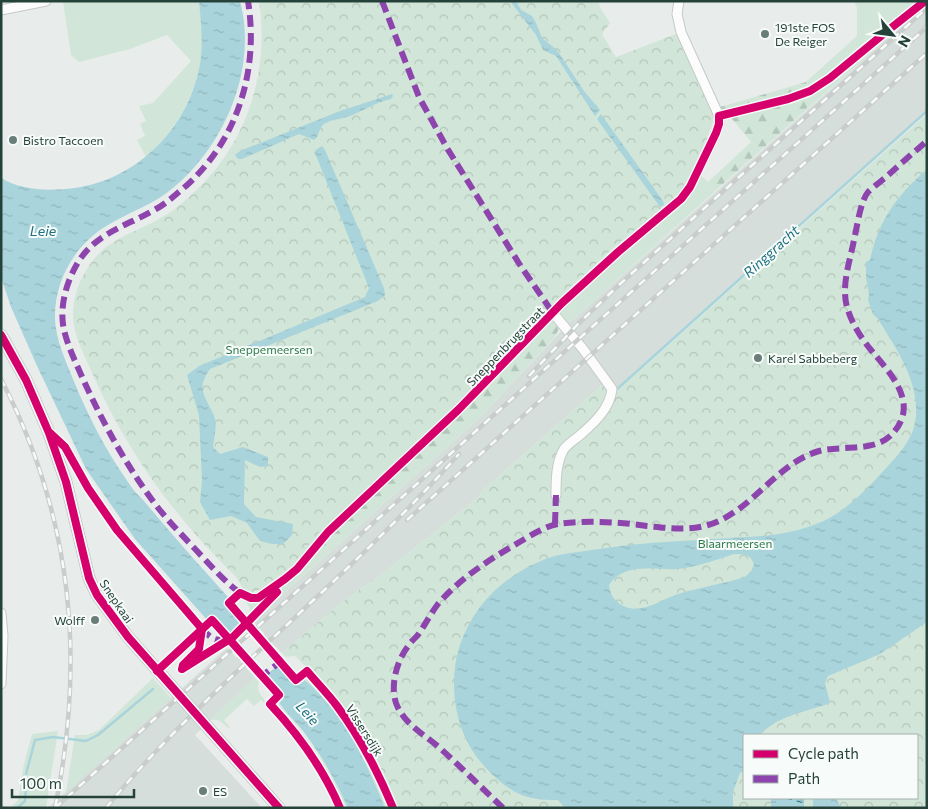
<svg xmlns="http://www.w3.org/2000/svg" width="928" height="809" font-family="Commissioner,sans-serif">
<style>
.built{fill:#d6dedb}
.green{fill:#d1e6d8}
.forest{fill:url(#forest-firs)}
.park{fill:url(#park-crowns);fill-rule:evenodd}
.water{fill:url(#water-ripples);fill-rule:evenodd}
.pier{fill:#e8edeb}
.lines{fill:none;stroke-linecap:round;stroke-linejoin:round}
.stream{stroke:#a9d4db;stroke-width:2.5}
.ferry{stroke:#1c6f80;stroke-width:1;stroke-dasharray:6 5;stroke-linecap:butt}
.minor-casing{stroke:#c5cac8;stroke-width:11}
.tertiary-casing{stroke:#c5cac8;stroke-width:13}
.minor{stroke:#fcfcfc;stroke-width:9}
.tertiary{stroke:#fcfcfc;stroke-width:11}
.rail-casing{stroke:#c9cdcc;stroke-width:4.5}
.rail{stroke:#f7fbf9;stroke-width:2.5;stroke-dasharray:8;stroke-linecap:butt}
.quiet{stroke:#8e44ad;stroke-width:6;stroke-dasharray:12 6;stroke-linecap:butt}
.cycleway-casing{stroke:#f7fbf9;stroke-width:11}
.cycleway{stroke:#d6006c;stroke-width:8}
.poi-dot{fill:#697e78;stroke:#f7fbf9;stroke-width:2}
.labels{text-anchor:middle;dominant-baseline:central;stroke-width:4;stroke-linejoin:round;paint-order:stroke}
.poi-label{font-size:12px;fill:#24423a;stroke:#f7fbf9;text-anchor:start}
.street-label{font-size:12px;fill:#24423a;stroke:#f7fbf9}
.park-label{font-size:12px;fill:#2d7a4b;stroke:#f7fbf9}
.water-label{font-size:14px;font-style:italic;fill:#1c6f80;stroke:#f7fbf9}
</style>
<defs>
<pattern id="forest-firs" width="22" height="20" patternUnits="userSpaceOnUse" patternTransform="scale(1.25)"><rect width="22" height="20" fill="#d1e6d8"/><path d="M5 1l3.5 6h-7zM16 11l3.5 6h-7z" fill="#b3c6ba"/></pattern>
<pattern id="park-crowns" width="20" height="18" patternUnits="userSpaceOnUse" patternTransform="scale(1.25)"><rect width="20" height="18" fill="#d1e6d8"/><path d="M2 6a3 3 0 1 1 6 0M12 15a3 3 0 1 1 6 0" fill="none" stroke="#b3c6ba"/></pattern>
<pattern id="water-ripples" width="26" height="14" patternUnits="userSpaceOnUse" patternTransform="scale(1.25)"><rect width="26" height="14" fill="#a9d4db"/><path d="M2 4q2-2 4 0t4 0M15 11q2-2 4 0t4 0" fill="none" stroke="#91b7bd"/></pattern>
</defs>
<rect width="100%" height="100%" fill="#e8edeb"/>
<!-- built -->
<g class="built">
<path d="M927,3V111L615,391L614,392L602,385L481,492L480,496L387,570L341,603L281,654L266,637L259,632L251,623L479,418L567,325Z"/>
<path d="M229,646L255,678L195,735L262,808H48Z"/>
</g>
<!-- green -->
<g class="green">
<path d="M67,1H199C201,18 203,35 202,51C198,92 176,131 146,157L137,140L145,136L140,124L146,121L139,106L153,103L191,61L167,35L130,49L79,62L71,55L63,2Z"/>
<path d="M854,1H921L825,79L810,89L806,82L857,36V8Z"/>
<path d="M927,3L806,110L811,93L833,78Z"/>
<path d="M692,168L708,182L714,192L567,325L557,312L554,303L550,308L554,302L684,184Z"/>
<path d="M342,541L251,623L248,619L250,608L242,597L243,588L249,591L256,592L282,574L302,552Z"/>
<path d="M308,674C314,679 318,686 323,692C352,727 374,765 391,808H385C369,769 352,733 324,701C318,694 311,685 304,679Z"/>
<path d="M153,678L171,698L66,792L75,735H87L99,730Z"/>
<path d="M255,678L259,681C256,690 261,695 266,702L264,703L261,700L254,706L247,699L224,720L230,727L228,728C222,722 218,718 210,720Z"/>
<path d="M277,702C306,735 330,768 348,808H338L310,753L270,707Z"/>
<path d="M58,731L46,808H10L18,800L24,764L32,734Z"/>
</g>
<!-- forest -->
<g class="forest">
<path d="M806,82L811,93L806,110L714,192L708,182L751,142L732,119L720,107Z"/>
<path d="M528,285L550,308L552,317L560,327L554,338L479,418L342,541L302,552L282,574Z"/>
</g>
<!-- park -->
<g class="park">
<path d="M259,1H599L600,7L610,23L602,34L616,57L676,34L714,117C709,140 690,176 677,195L614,247L557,299L550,308L454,406L323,527L292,565L282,574L259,590L252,592L243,588L236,577C175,518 127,452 93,375C86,359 77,342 74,326C70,302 79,277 94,259C111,238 138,231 161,218C172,212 181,204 191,195C246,146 270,74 259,1Z"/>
<path d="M927,114V808H396L371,752L353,723L321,681L300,661L295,656L285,657L281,654L341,603L387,570L480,496L481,492L602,385L616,392ZM744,735H917V798H744Z"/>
</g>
<!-- water -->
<g class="water">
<path d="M199,1H240C258,68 225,145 173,188C153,205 129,212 108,225C75,244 54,281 55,319C56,340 65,359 73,379C87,414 106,451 128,482C132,489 138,495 144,501C160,520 176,539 193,558C227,596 262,635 296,673C340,706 365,758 385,808H348C336,781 321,755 303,731C293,719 282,709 274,695L135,539L86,469L38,368L11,307L1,277V178C22,191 50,191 75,188C137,179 186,130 199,69C204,47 201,24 199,1Z"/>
<path d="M510,1H516L521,10L532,16L536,23L542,38L557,50L584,91L600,110L595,116L556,56L543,50L536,35Z"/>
<path d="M392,94L393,96L391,99C375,102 362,112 347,117C340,119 330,120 324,124C318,128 320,136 314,140L299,134L242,159H238L235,155L240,151L340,111Z"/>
<path d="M601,114L663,201L664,205L660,207L597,119Z"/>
<path d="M322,146L325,150L384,288L385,295L378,301L210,369C194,391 208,398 215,419C217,427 214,438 213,447L220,454L243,447L268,457V466L260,467L245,460L244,504L256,517L293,524L292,535L283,544H272L260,541L247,523L231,516L210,520L200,502L202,481L199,415L187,375L199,366L365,297L369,288L315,153L317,149Z"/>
<path d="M927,169V622L880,654L828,676L825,683L830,703C806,712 778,715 760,735H744V771L740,773L733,792V808H565L558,800C550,800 541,800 532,798C509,794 484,769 472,750C453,720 449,678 460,645C474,604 504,576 543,560C558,553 582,552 599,549C642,542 686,541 730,538C758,537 789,535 816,524C844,514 867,489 887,467C898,455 912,440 915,423C922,385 897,350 878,319L873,314L868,300L869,294L866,278V262L870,260C879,219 896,197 927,169ZM734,554C744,554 750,554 754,564L752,570L745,577C723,584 700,587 678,594C659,600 640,617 620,604C613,599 610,594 609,585C627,559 659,573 685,568C702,565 719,559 734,554Z"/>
<rect x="771" y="798" width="33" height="10"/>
<path d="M813,798H836L841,808H813Z"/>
</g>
<!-- pier -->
<path class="pier" d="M232,598L236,602L233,606L245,619L247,615L249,617L247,621L251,626L255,623L261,630L264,633L261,637L264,640L266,637L286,657L288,660L283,662L295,675L299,672L304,676L297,682L280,664L270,672L266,677L283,696L277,702L272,696L276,693L264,680L261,684L240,661L244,658L241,655L237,658L227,648L231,644L230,642L227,643L225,640L222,641L220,639L225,637L213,623L209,627L204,622L211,616L228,635L239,627L243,622L226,603Z"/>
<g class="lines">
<!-- stream -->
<g class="stream">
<path d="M615,391L927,111"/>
<path d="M17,808L25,801L26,787L24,782L35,740L53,737L86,741L98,735L153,689"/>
</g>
<!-- ferry -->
<path class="ferry" d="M786,798L804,803"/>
<!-- minor casing -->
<g class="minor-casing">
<g id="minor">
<path d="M1,10L46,1"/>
<path d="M553,313L583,349L612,389C610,409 593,424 579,436C574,440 568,444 564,449C556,462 556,481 556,495"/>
<path d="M240,593L251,598H258L285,579L297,569L328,532L458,410L562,303L618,252L681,199L690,187L716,133L719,124V116L681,32L677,14L679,1"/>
<path d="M1,613L3,636L1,684"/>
</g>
</g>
<!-- tertiary casing -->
<g class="tertiary-casing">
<path id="tertiary" d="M1,335L26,380L49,433L66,482L89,578L97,595L128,637L279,808"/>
</g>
<!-- minor -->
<use href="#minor" class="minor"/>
<!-- tertiary -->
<use href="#tertiary" class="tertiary"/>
<!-- rail casing -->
<g class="rail-casing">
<g id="rail">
<path d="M529,376L579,323L620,284L927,8"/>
<path d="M1,379C72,516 86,658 55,808"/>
<path d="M407,520L927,53"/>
<path d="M55,808L927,27"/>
<path d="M106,808C149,755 198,708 248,661C320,594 393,528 459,454"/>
</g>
</g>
<!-- rail -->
<use href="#rail" class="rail"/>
<!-- quiet -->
<g class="quiet">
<path d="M382,1L419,97L447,148L520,265L553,313"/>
<path d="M555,524L556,495"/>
<path d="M240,593C224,581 211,566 197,551C184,537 171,524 159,509C128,469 104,425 83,379C76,363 68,347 64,330C59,308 66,283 77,264C95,233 127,226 156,209C167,203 176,194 186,186C238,139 259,70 248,1"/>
<path d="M201,628C209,636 215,643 226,638"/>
<path d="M261,680L267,672L283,660"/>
<path d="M503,808C483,789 463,769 442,750C426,735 404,725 396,703C390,684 397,660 409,645C412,640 417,637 420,632C426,623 431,613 438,604C461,577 492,558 523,540C533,534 546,526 558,524C586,520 620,522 647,526C668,528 688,531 708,525C752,512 775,464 819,451C842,445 876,453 893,433C920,403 890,373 871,350C861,338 851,322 847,307C841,285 850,261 854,240C857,228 860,202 868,192C873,187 880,182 885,178C899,165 913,153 927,141"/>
</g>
<!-- cycleway casing -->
<g class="cycleway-casing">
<g id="cycleway">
<path d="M1,335L26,380L49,433L66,482L89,578L97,595L128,637L279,808"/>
<path d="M50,433L65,447L88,488L117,530L202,629L199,649L183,665L182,669L233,637L277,592"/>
<path d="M157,671L212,620L279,695L270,704C299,735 323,768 340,808"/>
<path d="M393,808C378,772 361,738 337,706C328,694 317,683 307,671L296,680L229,603L240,593L251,598H258L285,579L297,569L328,532L458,410L562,303L618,252L681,199L690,187L716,133L719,124V116L788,99L810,91L830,78L886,32L925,1"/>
</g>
</g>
<!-- cycleway -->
<use href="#cycleway" class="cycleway"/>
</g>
<!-- markers -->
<g class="poi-dot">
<circle cx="765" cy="34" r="5"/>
<circle cx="13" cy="140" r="5"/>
<circle cx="758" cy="358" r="5"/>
<circle cx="95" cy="620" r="5"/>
<circle cx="203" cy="791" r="5"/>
</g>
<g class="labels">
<!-- poi labels -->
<g class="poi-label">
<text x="775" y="27">191ste FOS<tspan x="775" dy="14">De Reiger</tspan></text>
<text x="23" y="140">Bistro Taccoen</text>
<text x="768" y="358">Karel Sabbeberg</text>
<text x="85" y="620" text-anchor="end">Wolff</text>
<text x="213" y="791">ES</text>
</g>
<!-- street labels -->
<g class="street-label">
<text transform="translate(505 346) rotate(-46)">Sneppenbrugstraat</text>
<text transform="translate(117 601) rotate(56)">Snepkaai</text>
<text transform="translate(365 730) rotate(58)">Vissersdijk</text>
</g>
<!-- park labels -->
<g class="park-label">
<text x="269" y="349">Sneppemeersen</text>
<text x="735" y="543">Blaarmeersen</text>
</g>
<!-- water labels -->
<g class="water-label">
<text x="43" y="230">Leie</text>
<text transform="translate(771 251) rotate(-42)">Ringgracht</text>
<text transform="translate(308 713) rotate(48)">Leie</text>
</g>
</g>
<!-- border -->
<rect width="928" height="809" fill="none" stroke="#24423a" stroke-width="5"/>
<!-- legend -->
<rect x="743" y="734" width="175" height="65" fill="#f7fbf9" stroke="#a3b1ad"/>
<rect x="753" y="750" width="25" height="8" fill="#d6006c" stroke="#a3b1ad"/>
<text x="788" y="759" font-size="15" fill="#24423a">Cycle path</text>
<rect x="753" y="775" width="25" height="8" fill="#8e44ad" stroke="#a3b1ad"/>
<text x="788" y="784" font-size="15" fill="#24423a">Path</text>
<!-- north arrow -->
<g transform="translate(893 35) rotate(119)" stroke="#f7fbf9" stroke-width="4" paint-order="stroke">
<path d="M0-4L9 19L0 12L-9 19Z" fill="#24423a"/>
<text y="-8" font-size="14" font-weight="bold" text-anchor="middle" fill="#24423a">N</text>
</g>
<!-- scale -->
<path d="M12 789v8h122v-8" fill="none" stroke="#24423a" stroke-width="2.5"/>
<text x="20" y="789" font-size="15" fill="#24423a" stroke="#f7fbf9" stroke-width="4" paint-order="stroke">100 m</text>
</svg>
